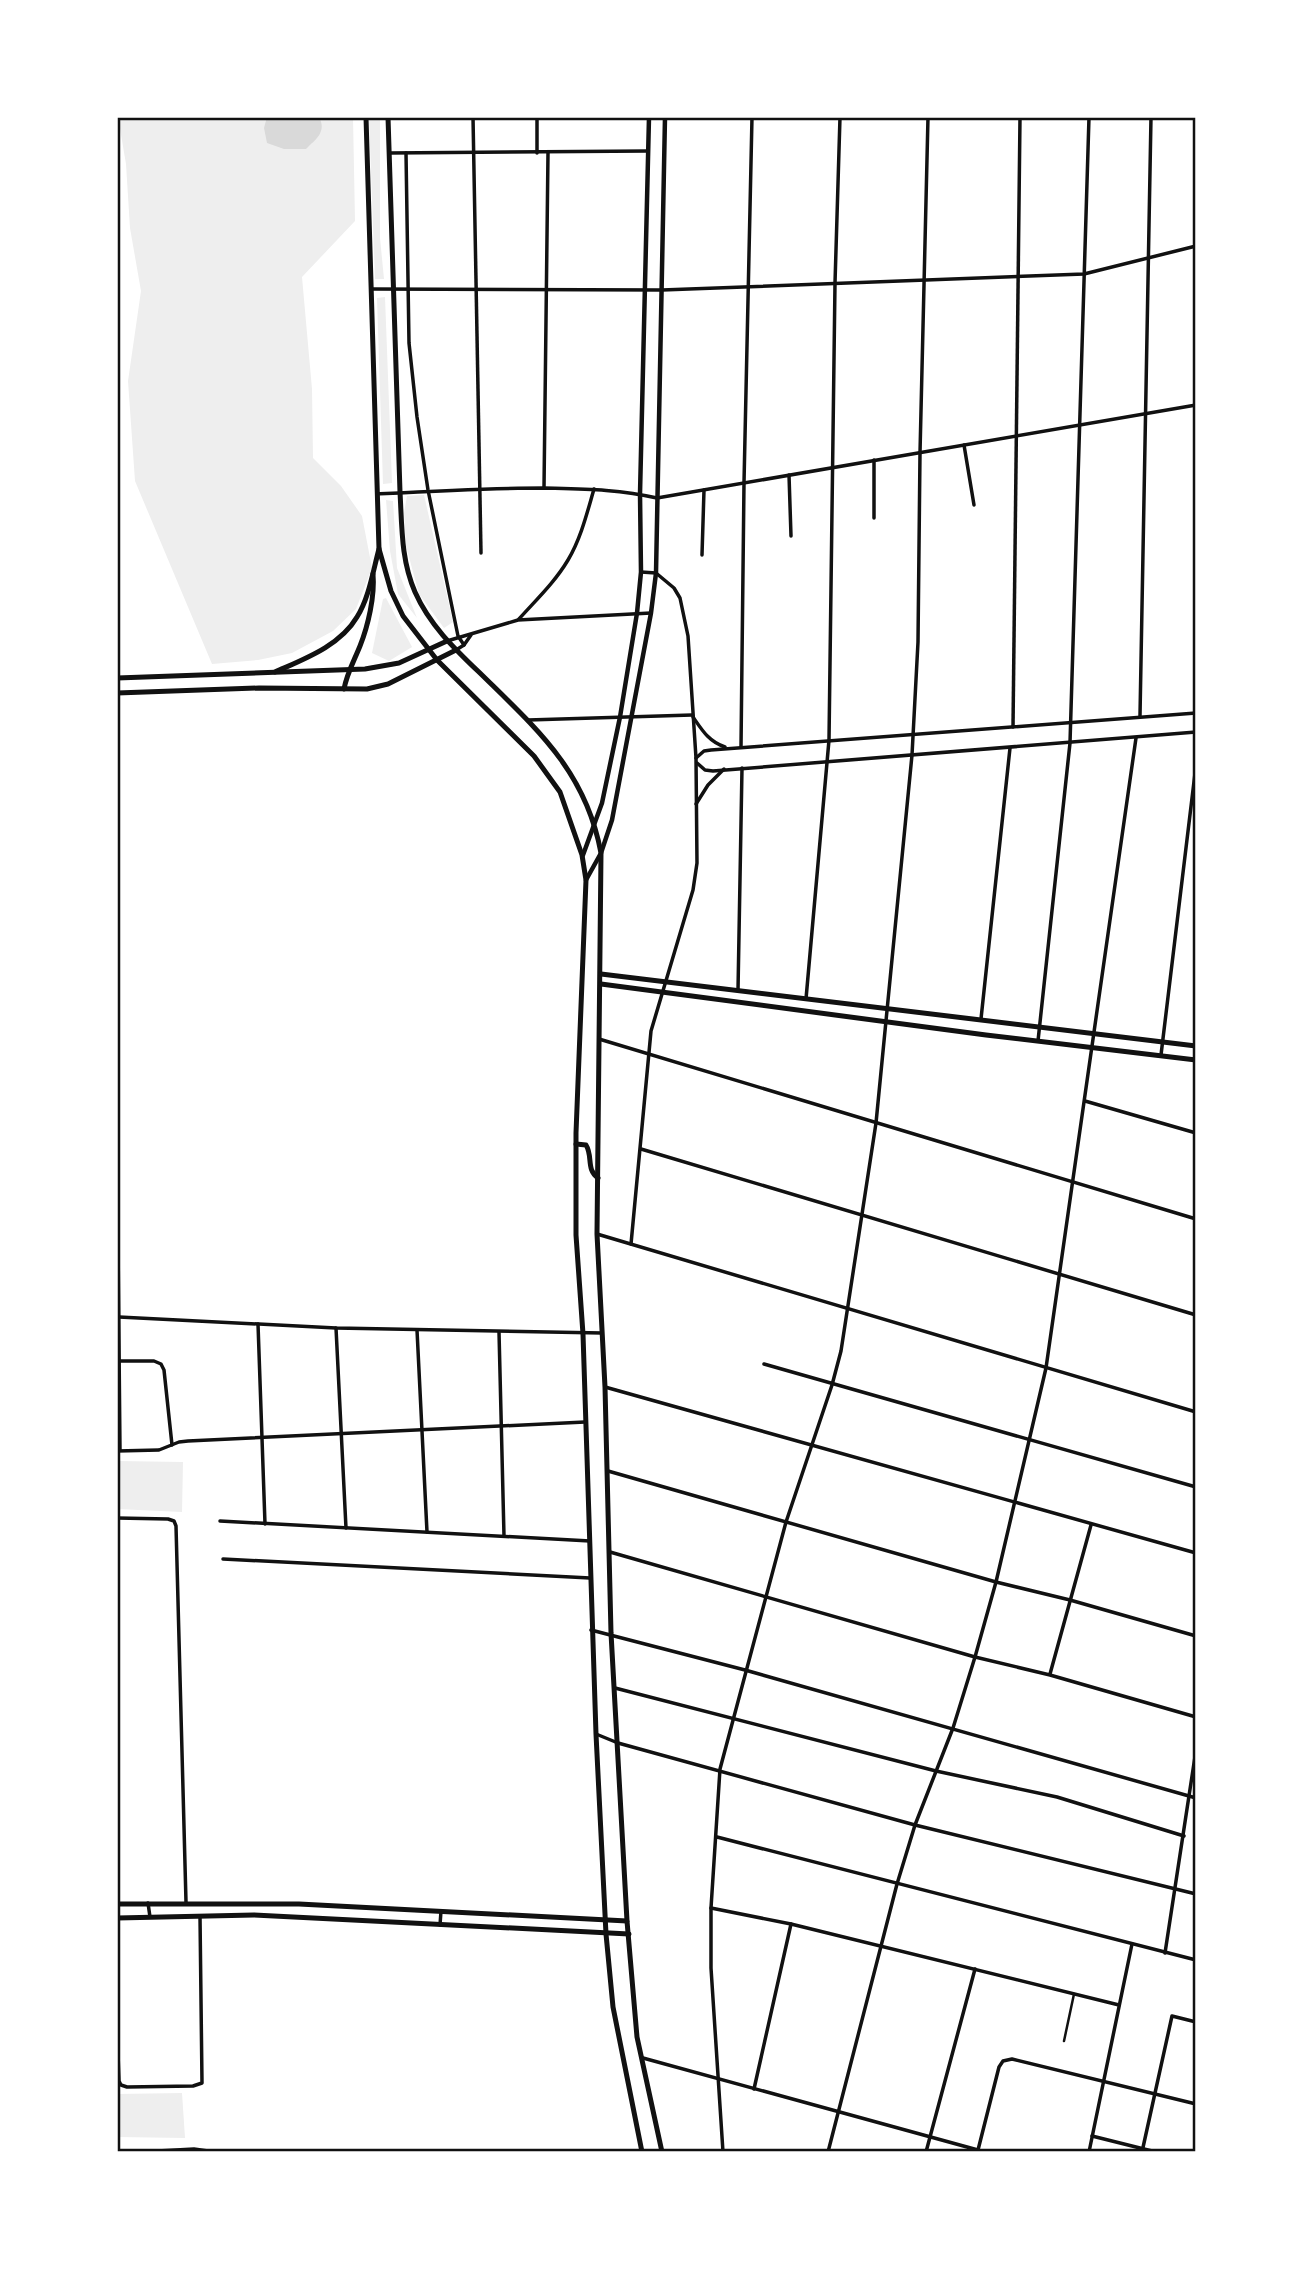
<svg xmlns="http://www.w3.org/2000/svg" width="1313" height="2269" font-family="'DM Sans',sans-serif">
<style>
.green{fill:#eee}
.water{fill:#d9d9d9}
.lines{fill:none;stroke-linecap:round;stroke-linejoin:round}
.pedestrian{stroke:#111;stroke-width:2.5}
.minor{stroke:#111;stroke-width:3.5}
.tertiary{stroke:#111;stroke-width:4.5}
.secondary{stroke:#111;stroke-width:5}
.neatline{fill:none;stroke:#111;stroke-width:2.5}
</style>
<rect width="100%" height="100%" fill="#fff"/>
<!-- green -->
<g class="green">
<path d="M118,117H353L355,221L302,277L312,389L313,458L341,486L362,516L372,568L356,609L333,631L292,653L258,660L212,664L135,481L128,381L141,291L130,228L126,164Z"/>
<path d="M369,117H380V238L384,279H375Z"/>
<path d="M385,297L392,483L383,484L377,298Z"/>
<path d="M424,495L453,622L444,628L419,594L406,546L404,513L407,496Z"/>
<path d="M386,500L393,501L397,568L417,618L398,594L390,551Z"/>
<path d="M386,598L412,647L389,661L372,653L383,599Z"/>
<path d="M117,1461L183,1462L182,1512L117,1509Z"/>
<path d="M182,2093L185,2138L117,2137V2094Z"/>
</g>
<!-- water -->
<path class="water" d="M267,117H319C327,132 316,139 306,149H284L267,143L264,128Z"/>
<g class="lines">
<!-- pedestrian -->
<path class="pedestrian" d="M1064,2041L1074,1994"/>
<!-- minor -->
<g class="minor">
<path d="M473,117L481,553"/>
<path d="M537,117V153"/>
<path d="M389,153L648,151"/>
<path d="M406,153L409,343L417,417L428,490L458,636L464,645"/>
<path d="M372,289L662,290L1084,274L1196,246"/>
<path d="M964,445L974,505"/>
<path d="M789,475L791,536"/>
<path d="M544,488L548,153"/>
<path d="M377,494C433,491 488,488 544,488C583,489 619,489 657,498L1196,405"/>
<path d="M874,518V460"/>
<path d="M702,555L704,490"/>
<path d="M519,619C536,600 555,582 568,560C581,538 587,513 594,489"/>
<path d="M447,641L518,620L651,613"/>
<path d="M456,650L464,645L471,635"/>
<path d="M1140,716L1151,117"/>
<path d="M693,717C702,730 709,742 725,747"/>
<path d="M528,720L692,715"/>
<path d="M1013,727L1020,117"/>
<path d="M741,747L744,483L752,117"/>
<path d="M117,752V1068"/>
<path d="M696,758L704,751L711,750L1196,713"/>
<path d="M697,763L705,770L713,771L1196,732"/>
<path d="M696,804L708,785L724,769"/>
<path d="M738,990L742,768"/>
<path d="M806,999L829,740L835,283L840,117"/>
<path d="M981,1019L1010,748"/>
<path d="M599,1039L1196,1219"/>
<path d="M1038,1041L1070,743L1089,117"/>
<path d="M1161,1055L1196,765"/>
<path d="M1085,1101L1196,1133"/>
<path d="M117,1135L120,1450"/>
<path d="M641,1149L1196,1315"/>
<path d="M597,1234L1196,1412"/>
<path d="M631,1244L651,1031L693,890L697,863L696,758L688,636L680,598L674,588L656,573L641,572"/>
<path d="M119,1317L336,1328L602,1333"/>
<path d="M258,1324L265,1524"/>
<path d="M336,1328L346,1528"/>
<path d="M417,1330L427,1532"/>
<path d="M499,1332L504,1536"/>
<path d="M119,1361H154L161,1364L164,1370L172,1445"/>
<path d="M764,1364L1196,1487"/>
<path d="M605,1387L1196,1553"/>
<path d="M117,1451L159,1450L179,1442L188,1441L585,1422"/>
<path d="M608,1471L996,1582L1070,1600L1196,1636"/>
<path d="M117,1518L168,1519L174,1521L176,1526L186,1902"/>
<path d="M220,1521L590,1541"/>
<path d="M610,1552L975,1657L1050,1675L1196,1717"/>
<path d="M223,1559L590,1578"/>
<path d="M591,1630L745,1670L1196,1798"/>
<path d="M1050,1674L1091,1525"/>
<path d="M615,1688L936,1771L1057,1797L1184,1836"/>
<path d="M596,1734L618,1743L915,1825L1196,1894"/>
<path d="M717,1837L1196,1960"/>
<path d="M117,1889L118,1904"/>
<path d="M148,1903L150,1917"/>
<path d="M711,1908L791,1924L1119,2005"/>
<path d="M440,1925L441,1911"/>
<path d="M1165,1953L1196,1750"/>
<path d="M117,2025L119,2081L121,2085L127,2087L193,2086L202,2083L200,1916"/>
<path d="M643,2058L978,2150"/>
<path d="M754,2089L791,1924"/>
<path d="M1092,2136L1156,2152"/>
<path d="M978,2150L999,2067L1003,2061L1012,2059L1196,2104"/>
<path d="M139,2152L194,2149L215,2152"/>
<path d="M723,2152L711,1968V1908L720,1769L786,1522L832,1385L841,1351L876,1123L912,755L918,642L920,453L928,117"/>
<path d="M828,2152L897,1884L915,1825L953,1728L975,1657L996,1582L1046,1368L1136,738"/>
<path d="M926,2152L975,1969"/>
<path d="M1089,2152L1132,1944"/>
<path d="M1142,2152L1172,2016L1196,2022"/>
</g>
<!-- tertiary -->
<g class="tertiary">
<path d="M583,855L602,803L620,717L637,613L641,572L640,494L649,117"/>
<path d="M586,880L601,853L612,820L651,613L656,573L665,117"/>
</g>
<!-- secondary -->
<g class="secondary">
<path d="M366,117L379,549L391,591L403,616L437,660L534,756L560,792L582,855L586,880L576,1133V1235L583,1334L596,1734L606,1934L613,2007L642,2152"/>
<path d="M388,117L400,492C402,527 401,560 415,592C430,626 456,650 482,675C538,730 586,772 601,853L597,1234L605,1387L611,1633L627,1921L637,2037L662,2152"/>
<path d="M275,672C304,659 340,646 357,617C369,598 373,571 379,549"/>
<path d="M117,678L365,669L399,663L447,641"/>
<path d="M344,689C347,673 354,661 360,646C368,626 375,596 373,574"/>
<path d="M117,693L259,688L367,689L388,684L456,650"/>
<path d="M601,974L1196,1046"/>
<path d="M601,984L986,1035L1196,1060"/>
<path d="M576,1144L586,1145C593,1156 586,1170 598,1178"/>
<path d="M117,1904H299L627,1921"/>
<path d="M117,1918L254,1915L629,1934"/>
</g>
</g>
<!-- border -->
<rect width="1313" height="2269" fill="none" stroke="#ffffff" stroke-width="238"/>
<rect x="119" y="119" width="1075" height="2031" class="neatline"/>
</svg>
